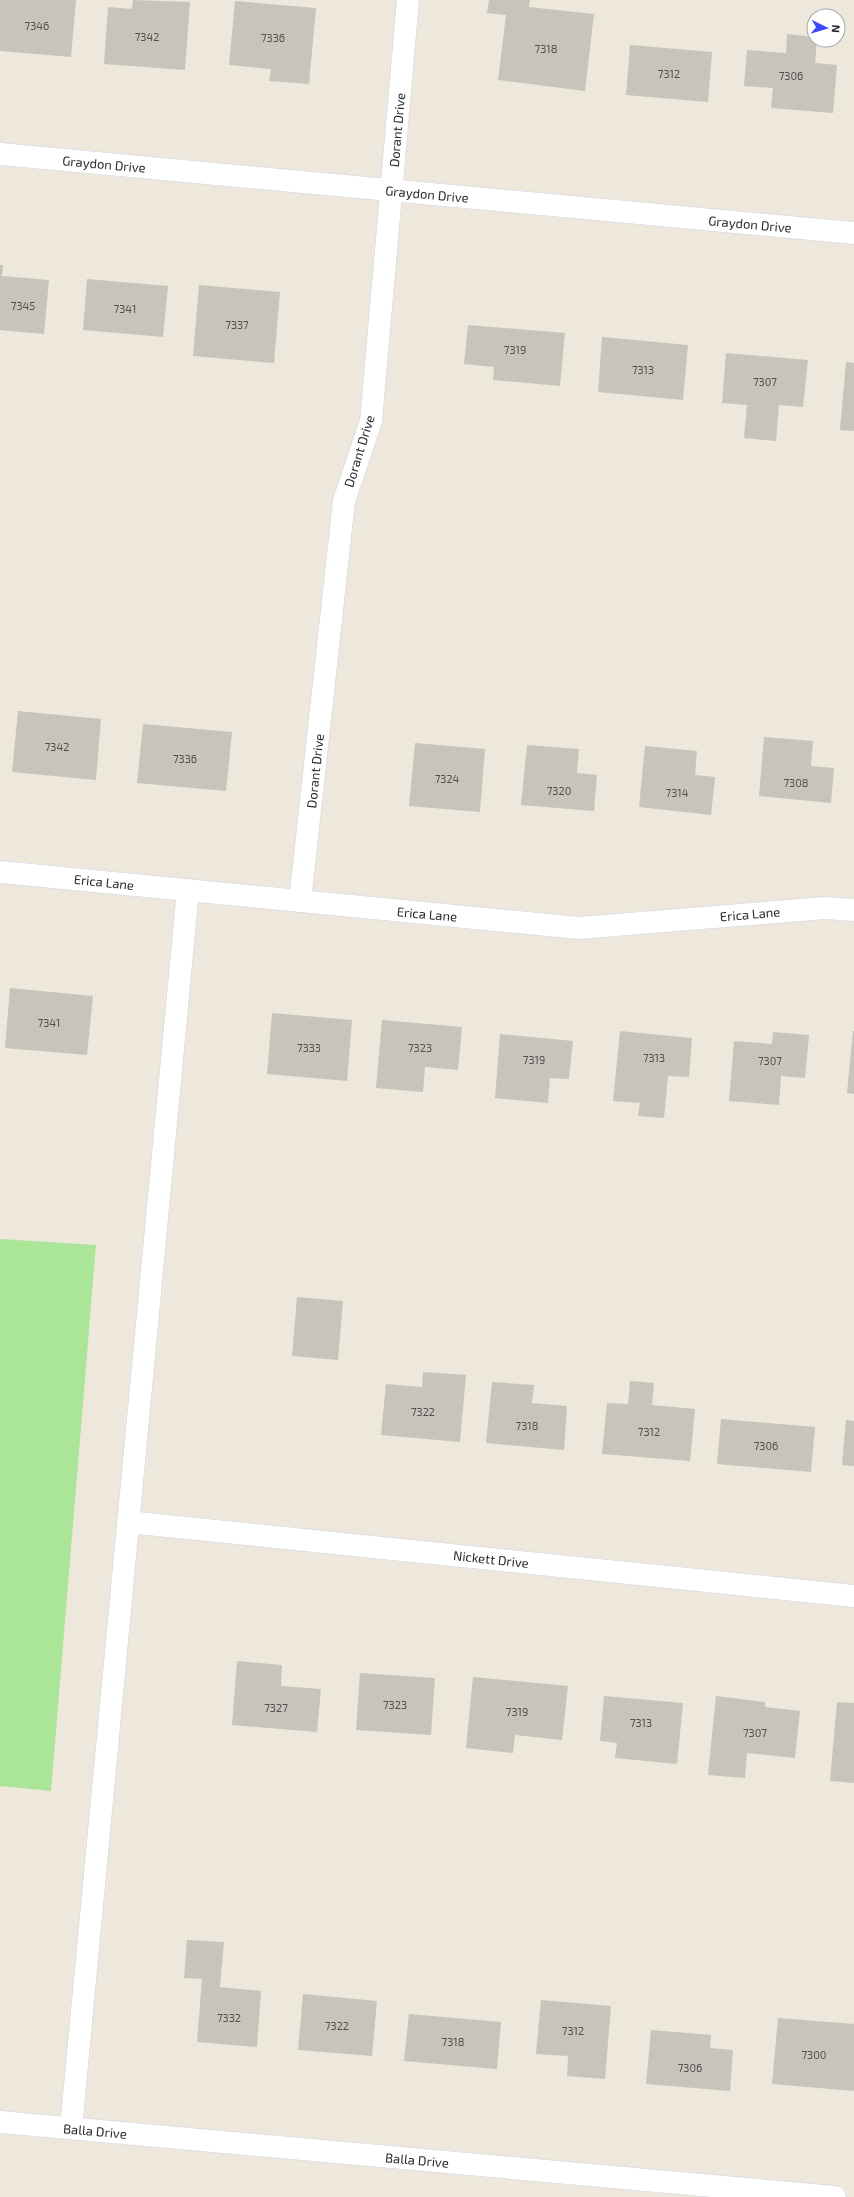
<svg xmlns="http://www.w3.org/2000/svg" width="854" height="2197" font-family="'Exo 2',sans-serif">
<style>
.green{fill:#abe597}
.building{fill:#c8c4bc}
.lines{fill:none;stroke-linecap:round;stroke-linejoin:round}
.street-casing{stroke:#d1d3e4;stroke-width:23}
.street{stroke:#fff;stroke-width:22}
.labels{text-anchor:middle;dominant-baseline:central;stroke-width:4;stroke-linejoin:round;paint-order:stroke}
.number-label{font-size:11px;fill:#52504e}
.street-label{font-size:13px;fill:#2a2a2a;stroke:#fff}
</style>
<rect width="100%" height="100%" fill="#ede7dc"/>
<!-- green -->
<path class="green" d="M0,1239L96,1245L51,1791L0,1786Z"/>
<!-- building -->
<g class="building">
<path d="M0,0H76L71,57L0,51Z"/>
<path d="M133,0L190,2L185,70L104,64L108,7L132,9Z"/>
<path d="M489,0H530L529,7L594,14L585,91L498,80L506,15L487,13Z"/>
<path d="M235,1L316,8L309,84L269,81L271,69L229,65Z"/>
<path d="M787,34L814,37V40H817L815,63L837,65L833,113L771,108L773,88L744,86L747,50L786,53Z"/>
<path d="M630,45L712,52L708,102L626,95Z"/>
<path d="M0,265H3L2,276L49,280L44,334L0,330Z"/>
<path d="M87,279L168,286L163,337L83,330Z"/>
<path d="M199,285L280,292L274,363L193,356Z"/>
<path d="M468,325L565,333L560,386L493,380L494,367L464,364Z"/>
<path d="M602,337L688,345L683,400L598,392Z"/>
<path d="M726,353L808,360L803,407L779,405L776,441L744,438L747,405L722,403Z"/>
<path d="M846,362L854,363V431L840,430Z"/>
<path d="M18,711L101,719L96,780L12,772Z"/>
<path d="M143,724L232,732L226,791L137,783Z"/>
<path d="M764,737L813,741L811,766L834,768L831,803L759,796Z"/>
<path d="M415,743L485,749L480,812L409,806Z"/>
<path d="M527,745L579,749L577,773L597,775L594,811L521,805Z"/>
<path d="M645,746L697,751L695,775L715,777L711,815L639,807Z"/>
<path d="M10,988L93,996L87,1055L5,1048Z"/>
<path d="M272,1013L352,1020L347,1081L267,1074Z"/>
<path d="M382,1020L462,1027L458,1070L425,1067L423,1092L376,1088Z"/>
<path d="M620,1031L692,1038L689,1077L668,1076L664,1118L638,1116L640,1103L613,1101Z"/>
<path d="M853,1031H854V1094L847,1093Z"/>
<path d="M773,1032L809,1035L805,1078L781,1076L779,1105L729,1101L734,1041L772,1044Z"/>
<path d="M500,1034L573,1041L569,1079L550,1078L548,1103L495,1098Z"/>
<path d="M297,1297L343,1301L338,1360L292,1356Z"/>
<path d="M423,1372L466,1375L460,1442L381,1435L386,1384L422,1387Z"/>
<path d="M630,1381L654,1383L652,1405L695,1409L690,1461L602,1454L607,1403L628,1404Z"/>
<path d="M492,1382L534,1385L532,1403L567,1406L564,1450L486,1443Z"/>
<path d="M721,1419L815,1427L811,1472L717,1464Z"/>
<path d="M846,1420L854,1421V1466L842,1465Z"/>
<path d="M237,1661L282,1665L281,1686L321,1689L317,1732L232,1725Z"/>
<path d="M360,1673L435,1678L431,1735L356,1730Z"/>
<path d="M473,1677L568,1686L562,1740L515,1735L513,1753L466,1748Z"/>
<path d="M604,1696L683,1703L677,1764L615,1758L617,1743L600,1741Z"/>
<path d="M716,1696L765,1702V1707L800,1711L795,1758L747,1753L745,1778L708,1775Z"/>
<path d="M837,1702L854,1703V1783L830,1781Z"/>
<path d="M187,1940L224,1942L220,1987L261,1991L257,2047L197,2042L202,1979L184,1978Z"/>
<path d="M303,1994L377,2001L372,2056L298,2050Z"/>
<path d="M541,2000L611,2006L605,2079L567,2076L568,2056L536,2054Z"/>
<path d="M409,2014L501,2022L497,2069L404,2061Z"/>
<path d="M778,2018L854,2024V2091L772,2084Z"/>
<path d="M651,2030L711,2035L710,2048L733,2050L730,2091L646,2084Z"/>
</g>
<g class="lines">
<!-- street casing -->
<g class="street-casing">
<g id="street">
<path d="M0,154L854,233"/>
<path d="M0,872L579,928L825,908L854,910"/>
<path d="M300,901L344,501L371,421L408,0"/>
<path d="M128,1522L854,1596"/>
<path d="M0,2122L835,2197"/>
<path d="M71,2128L188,890"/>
</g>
</g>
<!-- street -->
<use href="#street" class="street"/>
</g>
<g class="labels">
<!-- number labels -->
<g class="number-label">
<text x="37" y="25">7346</text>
<text x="147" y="36">7342</text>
<text x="273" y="37">7336</text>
<text x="546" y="48">7318</text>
<text x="669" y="73">7312</text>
<text x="791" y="75">7306</text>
<text x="23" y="305">7345</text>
<text x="125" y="308">7341</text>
<text x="237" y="324">7337</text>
<text x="515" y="349">7319</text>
<text x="643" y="369">7313</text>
<text x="765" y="381">7307</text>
<text x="57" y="746">7342</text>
<text x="185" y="758">7336</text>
<text x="447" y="778">7324</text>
<text x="796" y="782">7308</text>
<text x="559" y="790">7320</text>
<text x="677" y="792">7314</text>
<text x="49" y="1022">7341</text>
<text x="309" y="1047">7333</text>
<text x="420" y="1047">7323</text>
<text x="654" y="1057">7313</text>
<text x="534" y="1059">7319</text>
<text x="770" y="1060">7307</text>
<text x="423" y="1411">7322</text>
<text x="527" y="1425">7318</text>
<text x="649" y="1431">7312</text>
<text x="766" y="1445">7306</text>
<text x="395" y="1704">7323</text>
<text x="276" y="1707">7327</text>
<text x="517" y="1711">7319</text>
<text x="641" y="1722">7313</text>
<text x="755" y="1732">7307</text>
<text x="229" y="2017">7332</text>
<text x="337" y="2025">7322</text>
<text x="573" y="2030">7312</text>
<text x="453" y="2041">7318</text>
<text x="814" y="2054">7300</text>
<text x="690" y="2067">7306</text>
</g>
<!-- street labels -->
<g class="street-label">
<text transform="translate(397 130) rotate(-85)">Dorant Drive</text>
<text transform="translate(104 164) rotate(5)">Graydon Drive</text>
<text transform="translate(427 194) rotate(5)">Graydon Drive</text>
<text transform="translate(750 224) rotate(5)">Graydon Drive</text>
<text transform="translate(359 451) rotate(-73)">Dorant Drive</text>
<text transform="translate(315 771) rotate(-84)">Dorant Drive</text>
<text transform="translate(104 882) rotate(6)">Erica Lane</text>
<text transform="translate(427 914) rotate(5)">Erica Lane</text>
<text transform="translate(750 914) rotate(-5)">Erica Lane</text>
<text transform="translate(491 1559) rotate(6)">Nickett Drive</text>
<text transform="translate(95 2131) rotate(5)">Balla Drive</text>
<text transform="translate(417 2160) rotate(5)">Balla Drive</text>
</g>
</g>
<!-- north arrow -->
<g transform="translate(826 28) rotate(95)"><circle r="19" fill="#ffffff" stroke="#aaaaaa"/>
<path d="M0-3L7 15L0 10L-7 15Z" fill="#384cfd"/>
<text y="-6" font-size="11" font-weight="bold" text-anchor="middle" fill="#2a2a2a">N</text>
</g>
</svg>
